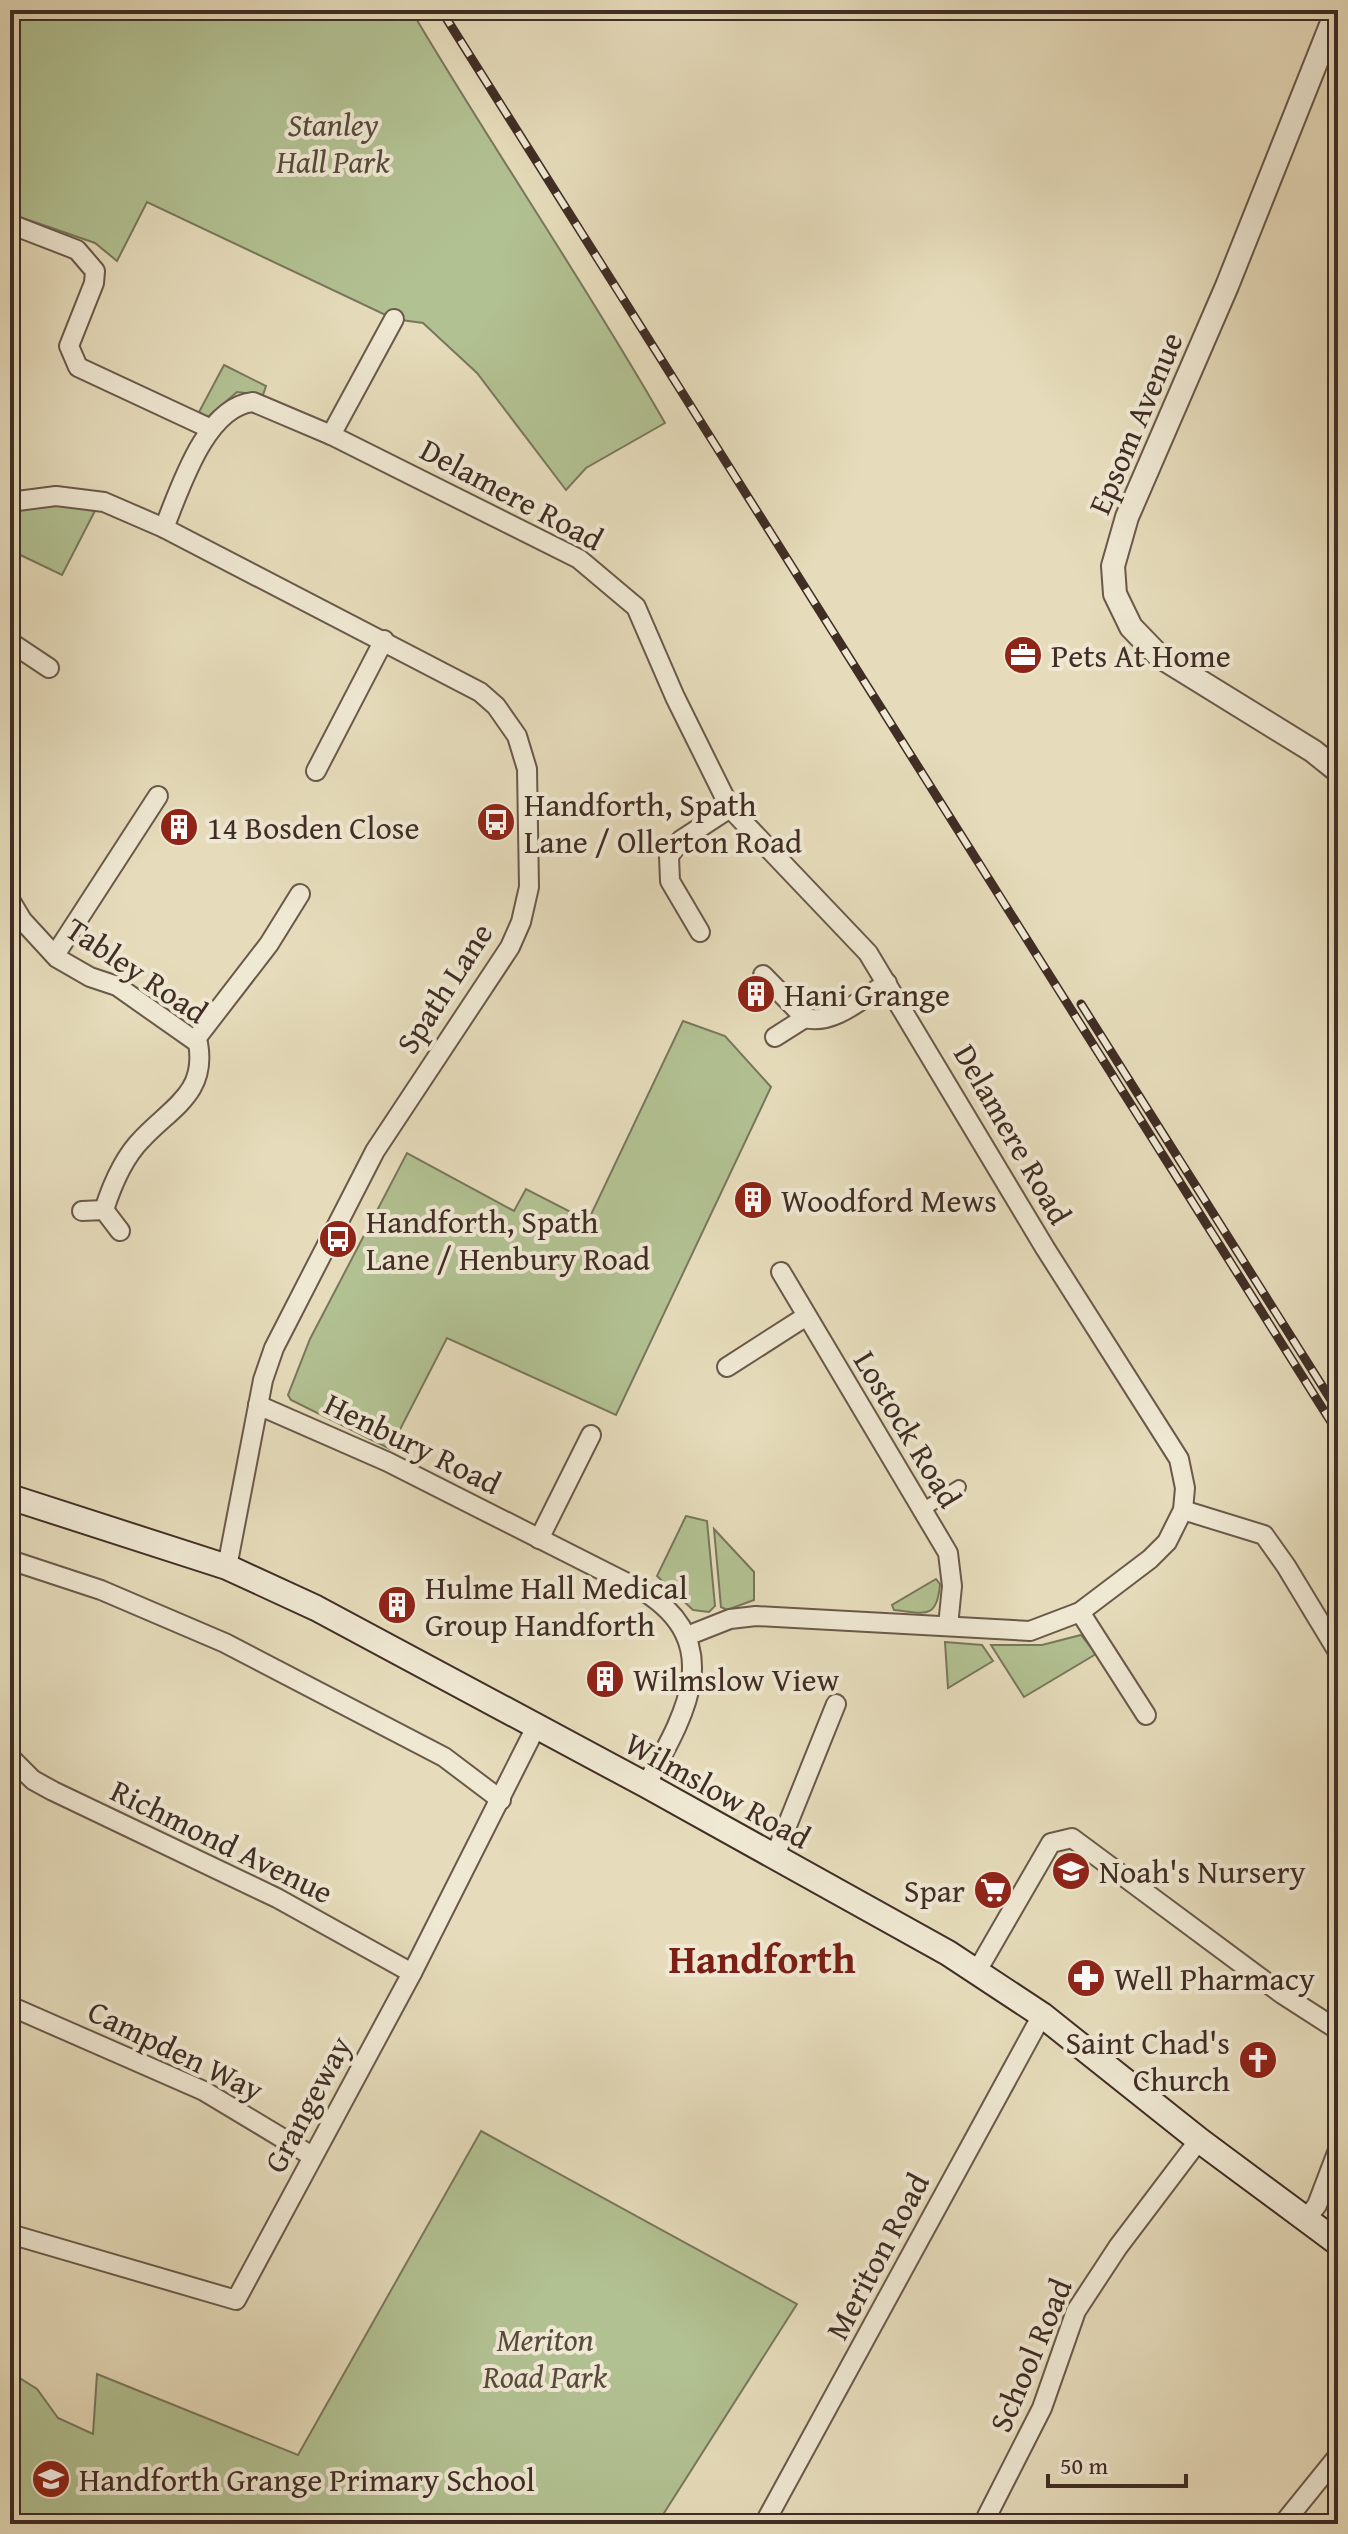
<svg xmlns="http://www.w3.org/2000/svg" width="1348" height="2534" font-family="'Gentium Book Plus',serif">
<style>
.green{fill:#b2c192;stroke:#79775c;stroke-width:2}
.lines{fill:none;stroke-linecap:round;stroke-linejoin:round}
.pedestrian-casing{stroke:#6a594a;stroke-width:16}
.minor-casing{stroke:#6a594a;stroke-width:22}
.tertiary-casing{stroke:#6a594a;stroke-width:26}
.secondary-casing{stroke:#402d25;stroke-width:28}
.pedestrian{stroke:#efe8d3;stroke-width:12}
.minor{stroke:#efe8d3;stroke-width:18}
.tertiary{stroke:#efe8d3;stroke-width:22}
.secondary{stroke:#efe8d3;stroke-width:24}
.rail-casing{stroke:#402d25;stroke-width:9}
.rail{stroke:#efe8d3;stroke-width:6;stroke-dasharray:18;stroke-linecap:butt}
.labels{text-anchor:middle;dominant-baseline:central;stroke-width:8;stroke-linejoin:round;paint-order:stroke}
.park-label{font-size:32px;font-style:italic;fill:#574b3b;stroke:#efe8d3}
.street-label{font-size:32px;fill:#402d25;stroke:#efe8d3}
.poi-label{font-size:32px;fill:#402d25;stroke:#efe8d3;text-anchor:start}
.district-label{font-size:40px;font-weight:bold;fill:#7a1f14;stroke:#efe8d3}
</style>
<rect width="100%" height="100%" fill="#e6dcbb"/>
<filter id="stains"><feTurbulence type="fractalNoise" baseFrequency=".0025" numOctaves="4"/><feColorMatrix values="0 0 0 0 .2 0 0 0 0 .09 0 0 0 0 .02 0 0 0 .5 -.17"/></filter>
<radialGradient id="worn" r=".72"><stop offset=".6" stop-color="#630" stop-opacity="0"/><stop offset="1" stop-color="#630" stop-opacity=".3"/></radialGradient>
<!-- green -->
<g class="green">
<path d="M10,10H411C493,149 585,283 665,423L586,468L566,490L477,373L423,323L394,319L147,202L117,261L95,243L17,216L10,212Z"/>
<path d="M224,365L266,386L263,395L237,392L208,417L199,412Z"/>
<path d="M10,494L99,503L62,575L10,550Z"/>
<path d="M683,1021L725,1036L771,1087L616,1415L447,1338L390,1449L291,1400L288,1395L310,1339L407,1153L514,1211L526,1189L588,1221Z"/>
<path d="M686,1516L707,1521L715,1606L709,1612L693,1610L657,1576Z"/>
<path d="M714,1529L754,1572V1600L727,1610L721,1607Z"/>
<path d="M936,1579L940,1584C937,1621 924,1613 894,1610L892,1605Z"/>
<path d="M1081,1635L1096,1654L1024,1697L991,1645H1042Z"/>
<path d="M945,1642L982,1645L993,1661L948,1688Z"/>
<path d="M481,2131L797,2304L657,2524H10V2372L37,2389L58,2418L93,2434L97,2374L298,2455Z"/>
</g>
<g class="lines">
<!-- pedestrian casing -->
<g class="pedestrian-casing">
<path id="pedestrian" d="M922,1510L959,1487"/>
</g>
<!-- minor casing -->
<g class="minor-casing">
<g id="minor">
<path d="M10,224L77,250L95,271L94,283L69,346L78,367L211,429"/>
<path d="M331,435L394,319"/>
<path d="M10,502L56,496L104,502L164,528L480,692L496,706L517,736L527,769L529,887L521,922L510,947L375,1151L274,1348L263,1380L227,1567"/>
<path d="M164,528C180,489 205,407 253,402L331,435L579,559L636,607L675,697L730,808L868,953L1045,1248L1179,1459L1185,1488L1183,1510L1167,1542L1150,1559L1080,1612L1030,1631L756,1616L730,1619L687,1636"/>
<path d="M10,642L49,668"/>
<path d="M316,771L384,640"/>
<path d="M10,900L22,920L57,958L90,977L117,986L198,1043C207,1093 172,1107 142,1139C123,1158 112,1185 104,1210"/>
<path d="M700,932L670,881L669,856L681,840L730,808"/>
<path d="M55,955L158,796"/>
<path d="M763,975L805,1018C833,1026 864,997 887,983"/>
<path d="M775,1037L805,1018"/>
<path d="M195,1040L269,944L300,894"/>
<path d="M82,1211L104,1210L120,1231"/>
<path d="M781,1272L948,1553L952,1586L948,1626"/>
<path d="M727,1367L805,1317"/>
<path d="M258,1405L388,1462L645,1592C729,1646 682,1719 646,1785"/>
<path d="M1183,1510L1264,1535L1286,1566L1338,1652"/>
<path d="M539,1539L591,1435"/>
<path d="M10,1560L101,1590L225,1643L444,1757L501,1800"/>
<path d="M1080,1612L1146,1715"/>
<path d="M10,1757L33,1780L53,1791L277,1898L412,1973"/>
<path d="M774,1858L836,1704"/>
<path d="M977,1971L1051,1843L1072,1838L1282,1994L1338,2030"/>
<path d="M10,2006L204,2091L312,2156"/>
<path d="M1308,2217L1317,2205L1338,2150"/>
<path d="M10,2234L236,2300L412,1973L536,1727"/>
<path d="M764,2524L1042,2015"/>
<path d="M983,2524L1042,2408L1076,2311L1118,2247L1199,2140"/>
<path d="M1283,2524L1338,2456"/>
</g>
</g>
<!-- tertiary casing -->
<g class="tertiary-casing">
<path id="tertiary" d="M1337,10L1227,286L1127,517L1113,566L1115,594L1131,627L1159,656L1313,751L1338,771"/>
</g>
<!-- secondary casing -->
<g class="secondary-casing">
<path id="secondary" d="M10,1497L227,1567L316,1608L646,1785L948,1953L1042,2015L1199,2140L1338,2243"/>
</g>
<!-- pedestrian -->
<use href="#pedestrian" class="pedestrian"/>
<!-- minor -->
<use href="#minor" class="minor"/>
<!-- tertiary -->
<use href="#tertiary" class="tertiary"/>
<!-- secondary -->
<use href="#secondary" class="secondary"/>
<!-- rail casing -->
<g class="rail-casing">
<g id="rail">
<path d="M441,10L1338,1433"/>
<path d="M1081,1004L1338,1411"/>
</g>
</g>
<!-- rail -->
<use href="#rail" class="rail"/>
</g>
<!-- icons -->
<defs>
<g id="office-disc" transform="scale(2)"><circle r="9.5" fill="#8f2418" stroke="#efe8d3"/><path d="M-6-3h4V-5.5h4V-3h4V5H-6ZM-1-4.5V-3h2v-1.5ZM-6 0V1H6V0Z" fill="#fff"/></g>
<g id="bus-disc" transform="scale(2)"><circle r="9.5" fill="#8f2418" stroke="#efe8d3"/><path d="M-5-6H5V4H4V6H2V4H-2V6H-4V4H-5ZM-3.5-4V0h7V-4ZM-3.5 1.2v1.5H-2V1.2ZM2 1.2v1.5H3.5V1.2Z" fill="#fff"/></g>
<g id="building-disc" transform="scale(2)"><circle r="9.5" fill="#8f2418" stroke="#efe8d3"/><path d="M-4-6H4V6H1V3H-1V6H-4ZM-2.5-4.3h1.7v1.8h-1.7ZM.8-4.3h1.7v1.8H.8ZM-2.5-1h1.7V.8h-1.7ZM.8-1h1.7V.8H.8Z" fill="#fff"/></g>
<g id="school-disc" transform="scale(2)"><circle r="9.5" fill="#8f2418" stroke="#efe8d3"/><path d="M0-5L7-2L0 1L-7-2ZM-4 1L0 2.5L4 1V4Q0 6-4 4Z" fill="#fff"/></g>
<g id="supermarket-disc" transform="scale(2)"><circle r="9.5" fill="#8f2418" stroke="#efe8d3"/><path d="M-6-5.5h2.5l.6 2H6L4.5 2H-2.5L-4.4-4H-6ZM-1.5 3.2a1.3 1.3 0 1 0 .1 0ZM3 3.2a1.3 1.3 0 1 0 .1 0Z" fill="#fff"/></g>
<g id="pharmacy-disc" transform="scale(2)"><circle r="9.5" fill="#8f2418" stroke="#efe8d3"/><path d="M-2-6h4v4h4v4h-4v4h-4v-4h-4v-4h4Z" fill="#fff"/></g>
<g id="church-disc" transform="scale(2)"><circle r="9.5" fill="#8f2418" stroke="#efe8d3"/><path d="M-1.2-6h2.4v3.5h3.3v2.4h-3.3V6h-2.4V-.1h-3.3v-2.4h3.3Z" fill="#fff"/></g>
</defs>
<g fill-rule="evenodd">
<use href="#office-disc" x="1023" y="655"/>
<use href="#bus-disc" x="496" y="822"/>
<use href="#building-disc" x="179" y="827"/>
<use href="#building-disc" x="756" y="994"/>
<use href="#building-disc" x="753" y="1200"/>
<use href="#bus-disc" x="338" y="1239"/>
<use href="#building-disc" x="397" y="1605"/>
<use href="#building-disc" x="605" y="1679"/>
<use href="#school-disc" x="1071" y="1871"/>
<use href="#supermarket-disc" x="993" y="1890"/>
<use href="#pharmacy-disc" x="1086" y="1978"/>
<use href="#church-disc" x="1258" y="2060"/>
<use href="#school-disc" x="51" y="2479"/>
</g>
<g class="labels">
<!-- park labels -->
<g class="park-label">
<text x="333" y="124">Stanley<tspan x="333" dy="37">Hall Park</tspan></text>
<text x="545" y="2339">Meriton<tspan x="545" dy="37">Road Park</tspan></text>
</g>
<!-- street labels -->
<g class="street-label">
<text transform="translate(1135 423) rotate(-67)">Epsom Avenue</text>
<text transform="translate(512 494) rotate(28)">Delamere Road</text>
<text transform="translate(137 970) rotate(34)">Tabley Road</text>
<text transform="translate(444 988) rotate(-57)">Spath Lane</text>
<text transform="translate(1013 1134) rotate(60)">Delamere Road</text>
<text transform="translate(908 1429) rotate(59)">Lostock Road</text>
<text transform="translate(413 1443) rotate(26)">Henbury Road</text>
<text transform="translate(718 1790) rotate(29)">Wilmslow Road</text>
<text transform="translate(222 1841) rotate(26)">Richmond Avenue</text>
<text transform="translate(176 2050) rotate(26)">Campden Way</text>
<text transform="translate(307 2104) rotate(-62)">Grangeway</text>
<text transform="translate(877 2256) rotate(-62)">Meriton Road</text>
<text transform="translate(1030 2355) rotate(-67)">School Road</text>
</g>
<!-- poi labels -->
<g class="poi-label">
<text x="1051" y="655">Pets At Home</text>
<text x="524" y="804">Handforth, Spath<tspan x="524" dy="37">Lane / Ollerton Road</tspan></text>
<text x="207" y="827">14 Bosden Close</text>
<text x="784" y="994">Hani Grange</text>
<text x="781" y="1200">Woodford Mews</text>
<text x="366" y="1221">Handforth, Spath<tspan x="366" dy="37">Lane / Henbury Road</tspan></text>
<text x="425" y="1587">Hulme Hall Medical<tspan x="425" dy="37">Group Handforth</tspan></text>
<text x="633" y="1679">Wilmslow View</text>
<text x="1099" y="1871">Noah's Nursery</text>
<text x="965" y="1890" text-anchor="end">Spar</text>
<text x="1114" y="1978">Well Pharmacy</text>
<text x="1230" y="2042" text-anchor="end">Saint Chad's<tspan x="1230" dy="37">Church</tspan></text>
<text x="79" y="2479">Handforth Grange Primary School</text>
</g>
<!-- district labels -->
<g class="district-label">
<text x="762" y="1958">Handforth</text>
</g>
</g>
<!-- margin -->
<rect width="1348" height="2534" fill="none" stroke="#e6dcbb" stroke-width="40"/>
<rect x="12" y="12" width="1324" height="2510" fill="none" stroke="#402d25" stroke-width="4"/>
<rect x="20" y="20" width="1308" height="2494" fill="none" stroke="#402d25" stroke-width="2"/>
<!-- scale -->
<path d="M1048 2474v12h138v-12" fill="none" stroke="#402d25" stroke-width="4"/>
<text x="1060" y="2474" font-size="24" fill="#402d25" stroke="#efe8d3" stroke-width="6" paint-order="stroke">50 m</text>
<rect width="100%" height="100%" filter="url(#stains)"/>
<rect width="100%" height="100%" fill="url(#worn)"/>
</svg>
